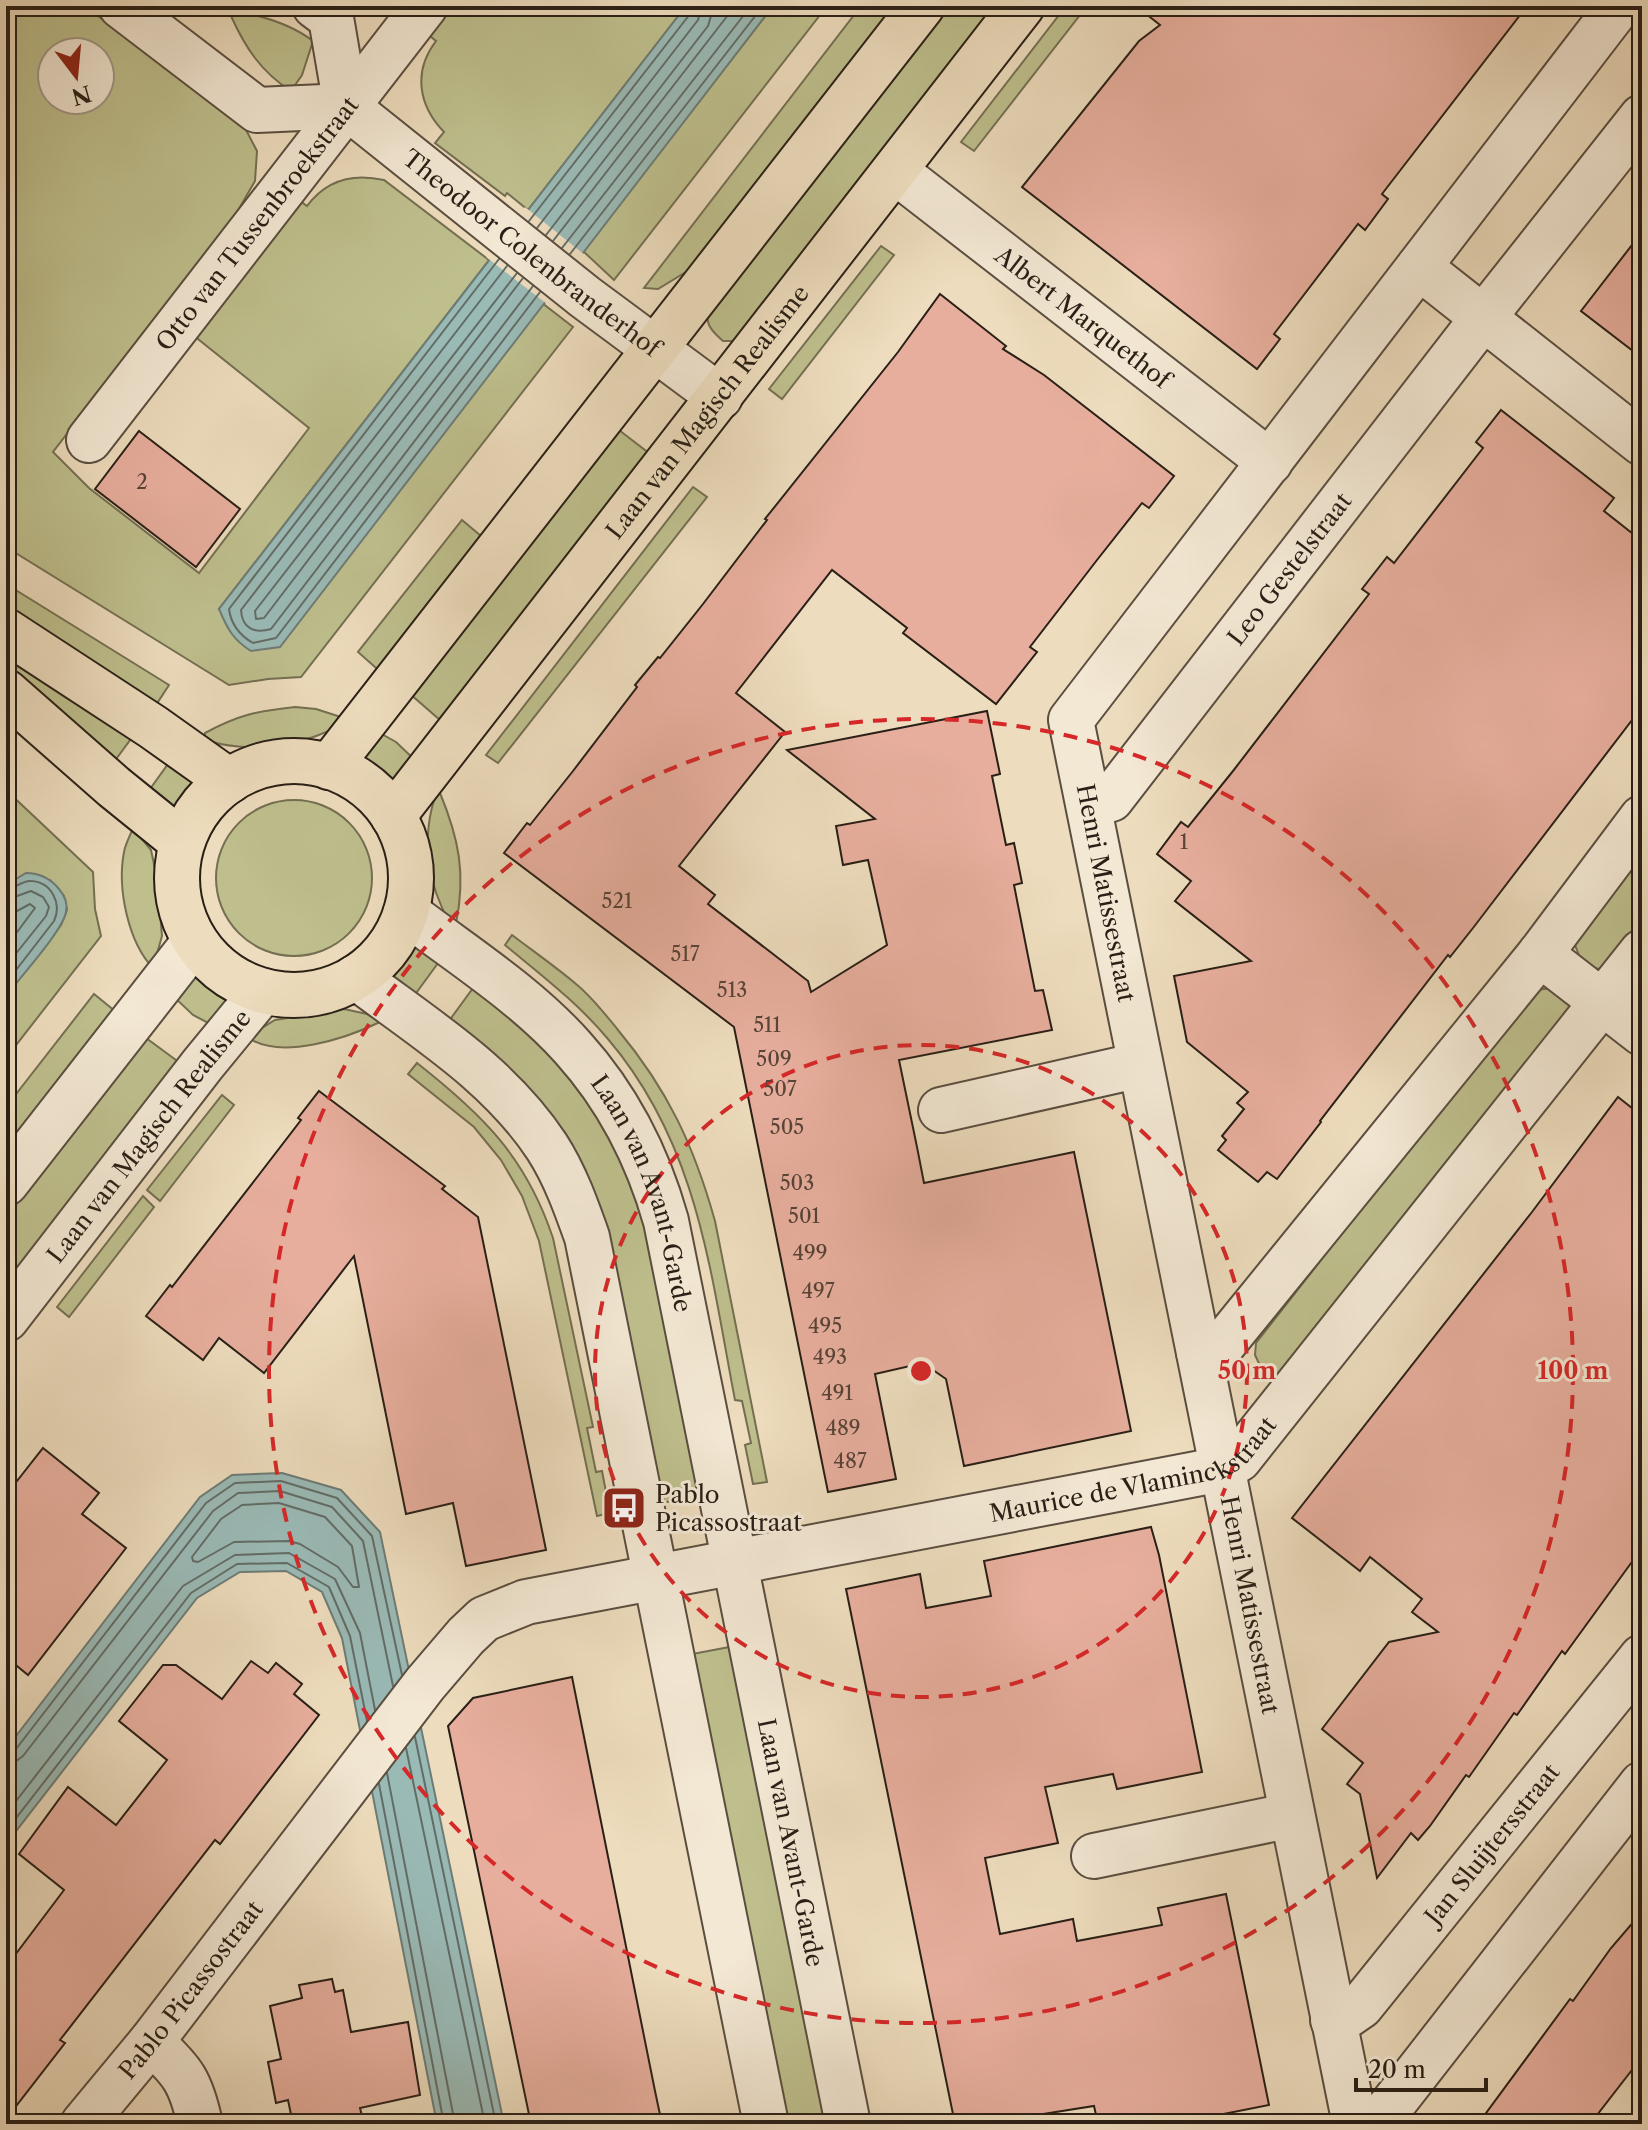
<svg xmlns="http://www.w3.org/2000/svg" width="1648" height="2130" font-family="'Libre Caslon Text',serif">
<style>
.green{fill:#bebf8d;stroke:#746f52;stroke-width:2;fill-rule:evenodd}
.water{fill:#9abab6;stroke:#6d7c76;stroke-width:2}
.pier{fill:#eddcbd}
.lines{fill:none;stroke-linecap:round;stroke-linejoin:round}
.shore{stroke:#626c66;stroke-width:2}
.building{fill:#e7ae9d;stroke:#291f16;stroke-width:2}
.minor-casing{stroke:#5a4e40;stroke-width:48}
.major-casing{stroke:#291f16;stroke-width:48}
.minor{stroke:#f3e8d4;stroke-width:44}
.major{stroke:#eddcbd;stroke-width:44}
.ring{fill:none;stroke:#d62828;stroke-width:4;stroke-dasharray:14 10}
.labels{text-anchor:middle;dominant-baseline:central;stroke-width:6;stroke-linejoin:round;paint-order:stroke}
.number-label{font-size:20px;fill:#584338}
.street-label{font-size:24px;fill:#291f16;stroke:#f3e8d4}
.poi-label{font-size:24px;fill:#291f16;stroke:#f3e8d4;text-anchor:start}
.centre{fill:#d62828;stroke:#f3e8d4;stroke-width:4}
.ring-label{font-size:24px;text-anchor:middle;font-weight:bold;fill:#d62828;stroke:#f3e8d4;stroke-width:6;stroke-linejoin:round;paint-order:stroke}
</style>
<rect width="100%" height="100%" fill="#eddcbd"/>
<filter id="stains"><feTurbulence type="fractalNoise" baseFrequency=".0025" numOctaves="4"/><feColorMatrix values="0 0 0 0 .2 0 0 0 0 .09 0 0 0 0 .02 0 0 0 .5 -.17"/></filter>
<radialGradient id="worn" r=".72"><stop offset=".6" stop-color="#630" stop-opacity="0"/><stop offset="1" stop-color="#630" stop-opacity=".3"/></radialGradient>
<!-- green -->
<g class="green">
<path d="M6,6H85L245,128L257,151L255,181L236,214L53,452L89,488L199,573L309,428L193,335L295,197L307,206C327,179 353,173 384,180L489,260L219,609L280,646L542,303L573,327L301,677L268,679L229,685L6,547ZM52,52H100V100H52Z"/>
<path d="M445,6H686L528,210L507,193L505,196L435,143L444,132C418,105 413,71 436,41L425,32Z"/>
<path d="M773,6H827L614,280L583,251Z"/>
<path d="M861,6H903L694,267L658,289L644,288Z"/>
<path d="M942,6H1006L736,341H723C709,329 705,323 708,305Z"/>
<path d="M1066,6H1087L974,151L961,142Z"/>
<path d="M236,11C263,16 291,24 313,41L302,75L291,91C261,72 245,47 231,16Z"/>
<path d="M881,246L894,255L782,399L769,389Z"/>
<path d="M615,427L654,457L448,727L409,693Z"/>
<path d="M693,487L707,497L498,763L486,755Z"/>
<path d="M462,520L488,542L384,675L358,652Z"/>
<path d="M6,584L169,685L154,708L6,609Z"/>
<path d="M6,644L136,732L111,766L6,675Z"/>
<path d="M295,707L316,709L347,719C316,746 242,755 204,739L205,733C238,715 257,711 295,707Z"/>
<path d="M378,732L396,742L418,763L401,788L361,755Z"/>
<path d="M173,757L198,777L170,814L145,796Z"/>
<path d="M6,790L93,872L95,909L101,936L6,1058V996L61,925L67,910L64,896L50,880L8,882L6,885Z"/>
<path d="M440,793C459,839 466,874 456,924L450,923C427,884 421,837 436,794Z"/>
<circle cx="294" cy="878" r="78"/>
<path d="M133,828L151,850L157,878L162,936L153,968C128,942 117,888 124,852C125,845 130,836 133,828Z"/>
<path d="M1642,851V930L1618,962L1598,969L1582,964L1574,942Z"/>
<path d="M512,935C533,951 556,967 576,984C592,997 605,1014 618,1030C668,1090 694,1146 715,1221L767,1482L753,1484L745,1445L751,1443L742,1401L735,1400C710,1270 698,1145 608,1039C578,1003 541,975 505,945Z"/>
<path d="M417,939L441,959L411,1000L386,979Z"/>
<path d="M193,971L231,1005L214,1026L193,1015L174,997Z"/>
<path d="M476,984L551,1045L637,1176L707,1494L657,1504L601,1227L446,1025Z"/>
<path d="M1556,988L1570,1002L1572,1015L1283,1377L1263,1372L1255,1355L1256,1343L1527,997L1534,990Z"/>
<path d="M94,994L121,1016L6,1163V1107Z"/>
<path d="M344,1009L367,1014L380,1022C347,1038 280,1061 247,1037L275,1020Z"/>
<path d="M142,1035L184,1066L6,1294V1210Z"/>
<path d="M417,1063C483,1115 526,1157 553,1238L593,1427L587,1428L596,1472L602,1471L610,1513L597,1516L539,1241L522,1196L501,1160L474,1127L408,1074Z"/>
<path d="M222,1095L234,1105L160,1201L147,1190Z"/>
<path d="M143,1196L154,1207L69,1317L57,1307Z"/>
<path d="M740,1645L836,2124H784L687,1655Z"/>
</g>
<!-- water -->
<g class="water">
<path d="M686,6H773L280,647L251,651C233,640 227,628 219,609Z"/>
<path d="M26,873C39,873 50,878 59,889C65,896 68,903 66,912C62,932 20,977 6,996V885Z"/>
<path d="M282,1473L341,1490L380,1532L504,2124H437L342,1638L322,1592L286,1571L240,1572L197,1598L6,1844V1749L200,1497L232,1475Z"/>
</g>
<!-- pier -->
<path class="pier" d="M525,207L585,255L547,304L486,257Z"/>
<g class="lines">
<!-- shore -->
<g class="shore">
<path d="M529,221L690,14L692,6"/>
<path d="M537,228L698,20L702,6"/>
<path d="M546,235L708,26L714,6"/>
<path d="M553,241L735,6"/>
<path d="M562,248L751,6"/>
<path d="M570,254L763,6"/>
<path d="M499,259L229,609C231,624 239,635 253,643L276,638L540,292"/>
<path d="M507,266L241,610C242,628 254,634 271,629L533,286"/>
<path d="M517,273L255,611L256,619L264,618L523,278"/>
<path d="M6,890C15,889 22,880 31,881C52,882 62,904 54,921L6,983"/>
<path d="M6,900L31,891L43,897L49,907L46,916L6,966"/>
<path d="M6,912L17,911L30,904L35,908L6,947"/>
<path d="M279,1503L325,1517L352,1546L359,1587H353L338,1567L300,1544L289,1541L234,1542L198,1562L193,1561L192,1557L221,1519L242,1505Z"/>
<path d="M415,1737L496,2124"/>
<path d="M406,1748L485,2124"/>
<path d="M6,1753L16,1749L206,1503L235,1483L281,1481L337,1498L372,1536L402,1675"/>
<path d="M6,1763L15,1762L23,1756L213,1511L238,1493L280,1491L332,1507L363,1541L393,1686"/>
<path d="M387,1773L455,2124"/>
<path d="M379,1784L444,2124"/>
<path d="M6,1814L183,1586L235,1555L289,1553L335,1579L360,1633L375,1710"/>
<path d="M6,1831L191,1593L237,1564L287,1563L329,1587L350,1636L367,1721"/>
</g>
</g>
<!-- building -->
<g class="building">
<path d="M1136,6H1527L1382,194L1388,199L1365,230L1358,224L1274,334L1280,339L1257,369L1022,187L1139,41L1160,25Z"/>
<path d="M1642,232V358L1581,311Z"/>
<path d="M940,294L1006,346L1003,349L1044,375L1174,476L1149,508L1142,503L1097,560L1030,647L1037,652L996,704L903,633L907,628L832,570L736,693L785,732L679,866L715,895L708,904L808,981L811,992L887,945L868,860L843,865L836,826L875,819L787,750L987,711L1000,774L992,776L1006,845L1014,843L1022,883L1014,885L1028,956L1035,991L1043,990L1052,1030L899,1060L917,1147L924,1183L1074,1152L1131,1431L964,1466L946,1379L923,1363L875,1374L896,1479L828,1492L734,1027L504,853L527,823L530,825L573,771L637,687L635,685L658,657L660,658L703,604L767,520L765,519L898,352Z"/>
<path d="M1501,410L1614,498L1604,511L1642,541V707L1473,928L1450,957L1448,955L1320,1121L1321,1122L1277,1179L1267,1172L1258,1182L1218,1150L1226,1140L1222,1136L1244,1109L1237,1103L1248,1092L1187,1042L1174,976L1251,961L1175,901L1191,881L1157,854L1181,822L1188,827L1233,771L1369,594L1362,589L1387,557L1394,563L1483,448L1476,442Z"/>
<path d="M139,431L240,509L196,567L95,489Z"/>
<path d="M319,1091L445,1186L442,1189L478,1217L546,1550L466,1566L453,1503L406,1514L354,1256L264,1373L219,1338L203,1360L146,1316L170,1285L172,1287L258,1176L301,1120L298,1118Z"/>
<path d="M1618,1097L1642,1116V1548L1565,1654L1562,1651L1517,1715L1514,1713L1469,1777L1466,1775L1430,1826L1418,1840L1411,1833L1377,1878L1360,1794L1347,1784L1363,1763L1322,1729L1389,1642L1438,1632L1412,1612L1422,1599L1370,1557L1360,1571L1292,1518L1532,1212Z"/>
<path d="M43,1448L99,1493L82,1514L126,1548L28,1675L6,1657V1495Z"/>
<path d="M1151,1527L1159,1555L1202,1772L1117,1789L1113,1774L1045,1787L1058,1843L985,1858L1000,1934L1073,1919L1077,1941L1162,1925L1158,1908L1226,1894L1269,2105L1173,2124H1098L1094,2106L1024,2117L1026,2124H955L846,1589L920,1574L926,1608L991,1596L984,1561Z"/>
<path d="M251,1661L268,1673L276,1663L302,1684L294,1694L319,1715L220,1844L215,1840L60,2040L65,2043L6,2119V1967L64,1890L19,1854L68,1787L116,1825L167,1760L119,1721L163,1665H176L222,1699Z"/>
<path d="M572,1677L655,2091L662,2124H531L448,1726L473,1698Z"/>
<path d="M1642,1912V2057L1590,2124H1478L1570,1999L1573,2001L1611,1948Z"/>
<path d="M332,1979L335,1992L343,1990L351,2032L408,2022L420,2095L360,2108L364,2124H293L288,2100L276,2103L268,2062L281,2059L270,2006L302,1998L299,1985Z"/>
</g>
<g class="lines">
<!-- minor casing -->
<g class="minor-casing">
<g id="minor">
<path d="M121,6L257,110L346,106"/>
<path id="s1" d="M315,6L331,18L346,106L585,297L720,397"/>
<path id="s2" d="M895,171L1270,462"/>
<path d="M1419,267L1642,443"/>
<path id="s3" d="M89,440L425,6"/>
<path id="s4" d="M1089,806L1111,799L1483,318L1642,117"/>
<path id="s5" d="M406,912C462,955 526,995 573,1048C618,1098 648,1157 666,1221L848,2124"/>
<path d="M1540,954L1642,1033"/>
<path d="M356,977C425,1029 499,1074 547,1147C565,1175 576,1206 587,1237L766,2124"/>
<path d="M941,1110L1140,1065"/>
<path d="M6,1183L195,941"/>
<path id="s6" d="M6,1319L203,1064L263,991"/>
<path d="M1199,1352L1215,1348L1224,1343L1540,954L1642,818"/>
<path d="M1094,1856L1292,1815"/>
<path id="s7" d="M1333,2020L1348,2015L1361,2006L1642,1657"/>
<path d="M151,2042C183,2071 191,2082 200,2124"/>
<path id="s8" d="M83,2124L151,2042L425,1684L466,1636L484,1619L526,1602L1222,1469L1239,1459L1642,952"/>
<path d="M1355,2124L1071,720L1619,6"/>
<path d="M1377,2124L1642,1784"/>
</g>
</g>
<!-- major casing -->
<g class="major-casing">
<g id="major">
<path d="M6,631L153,727L229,781"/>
<path d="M6,692L114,787L182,842"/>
<circle cx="294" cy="878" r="117"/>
<path d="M329,767L922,6"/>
<path id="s9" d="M393,816L1022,6"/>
</g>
</g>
<!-- minor -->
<use href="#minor" class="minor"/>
<!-- major -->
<use href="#major" class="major"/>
</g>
<!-- distance rings -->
<g class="ring">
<circle cx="921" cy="1371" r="326"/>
<circle cx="921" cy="1371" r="652"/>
</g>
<!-- icons -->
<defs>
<g id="bus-square" transform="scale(2.3)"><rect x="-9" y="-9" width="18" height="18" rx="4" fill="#8f2418" stroke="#f3e8d4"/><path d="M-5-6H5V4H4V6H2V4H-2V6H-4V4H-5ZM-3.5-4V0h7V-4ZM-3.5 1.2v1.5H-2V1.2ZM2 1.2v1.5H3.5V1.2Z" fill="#fff"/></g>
</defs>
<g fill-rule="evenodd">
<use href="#bus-square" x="624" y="1508"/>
</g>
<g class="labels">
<!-- number labels -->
<g class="number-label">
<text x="142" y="482">2</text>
<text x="1184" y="842">1</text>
<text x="617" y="901">521</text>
<text x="685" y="954">517</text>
<text x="732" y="990">513</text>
<text x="767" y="1025">511</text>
<text x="774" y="1059">509</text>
<text x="780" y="1089">507</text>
<text x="787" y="1127">505</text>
<text x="797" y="1183">503</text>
<text x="804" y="1216">501</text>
<text x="810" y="1253">499</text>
<text x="818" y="1291">497</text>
<text x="825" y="1326">495</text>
<text x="830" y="1357">493</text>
<text x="837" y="1393">491</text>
<text x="843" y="1428">489</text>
<text x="850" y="1461">487</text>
</g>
<!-- street labels -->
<g class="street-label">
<text stroke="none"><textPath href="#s3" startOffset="274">Otto van Tussenbroekstraat</textPath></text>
<text stroke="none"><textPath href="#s1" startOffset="346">Theodoor Colenbranderhof</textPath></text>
<text stroke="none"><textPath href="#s2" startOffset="238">Albert Marquethof</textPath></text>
<text stroke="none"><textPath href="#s9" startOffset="512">Laan van Magisch Realisme</textPath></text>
<text stroke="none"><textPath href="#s4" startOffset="314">Leo Gestelstraat</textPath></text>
<text transform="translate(1106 893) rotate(79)">Henri Matissestraat</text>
<text stroke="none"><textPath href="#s6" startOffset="232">Laan van Magisch Realisme</textPath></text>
<text stroke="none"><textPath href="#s5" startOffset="380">Laan van Avant-Garde</textPath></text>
<text stroke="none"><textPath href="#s8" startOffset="1316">Maurice de Vlaminckstraat</textPath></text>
<text transform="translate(1250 1605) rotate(79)">Henri Matissestraat</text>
<text stroke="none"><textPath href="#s5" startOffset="1048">Laan van Avant-Garde</textPath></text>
<text stroke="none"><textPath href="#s7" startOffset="240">Jan Sluijtersstraat</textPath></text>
<text stroke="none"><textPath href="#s8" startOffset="172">Pablo Picassostraat</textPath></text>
</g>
<!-- poi labels -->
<g class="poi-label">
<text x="655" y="1494">Pablo<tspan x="655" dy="28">Picassostraat</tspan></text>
</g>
</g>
<circle cx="921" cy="1371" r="12" class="centre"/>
<g class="ring-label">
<text x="1247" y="1379">50 m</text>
<text x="1573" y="1379">100 m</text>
</g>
<!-- margin -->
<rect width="1648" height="2130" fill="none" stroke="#eddcbd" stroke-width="32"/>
<rect x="8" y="8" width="1632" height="2114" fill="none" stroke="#291f16" stroke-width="4"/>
<rect x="16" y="16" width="1616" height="2098" fill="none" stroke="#291f16" stroke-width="2"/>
<!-- north arrow -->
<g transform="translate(76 76) rotate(164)"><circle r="38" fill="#f3e8d4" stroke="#a29888" stroke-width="2"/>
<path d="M0-6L14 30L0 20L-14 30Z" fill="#8f2418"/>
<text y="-12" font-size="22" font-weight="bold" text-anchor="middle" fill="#291f16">N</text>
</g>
<!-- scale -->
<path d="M1356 2078v12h130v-12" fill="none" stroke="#291f16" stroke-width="4"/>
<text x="1368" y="2078" font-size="24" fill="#291f16" stroke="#f3e8d4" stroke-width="6" paint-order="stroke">20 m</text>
<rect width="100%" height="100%" filter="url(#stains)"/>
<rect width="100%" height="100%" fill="url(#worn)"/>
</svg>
